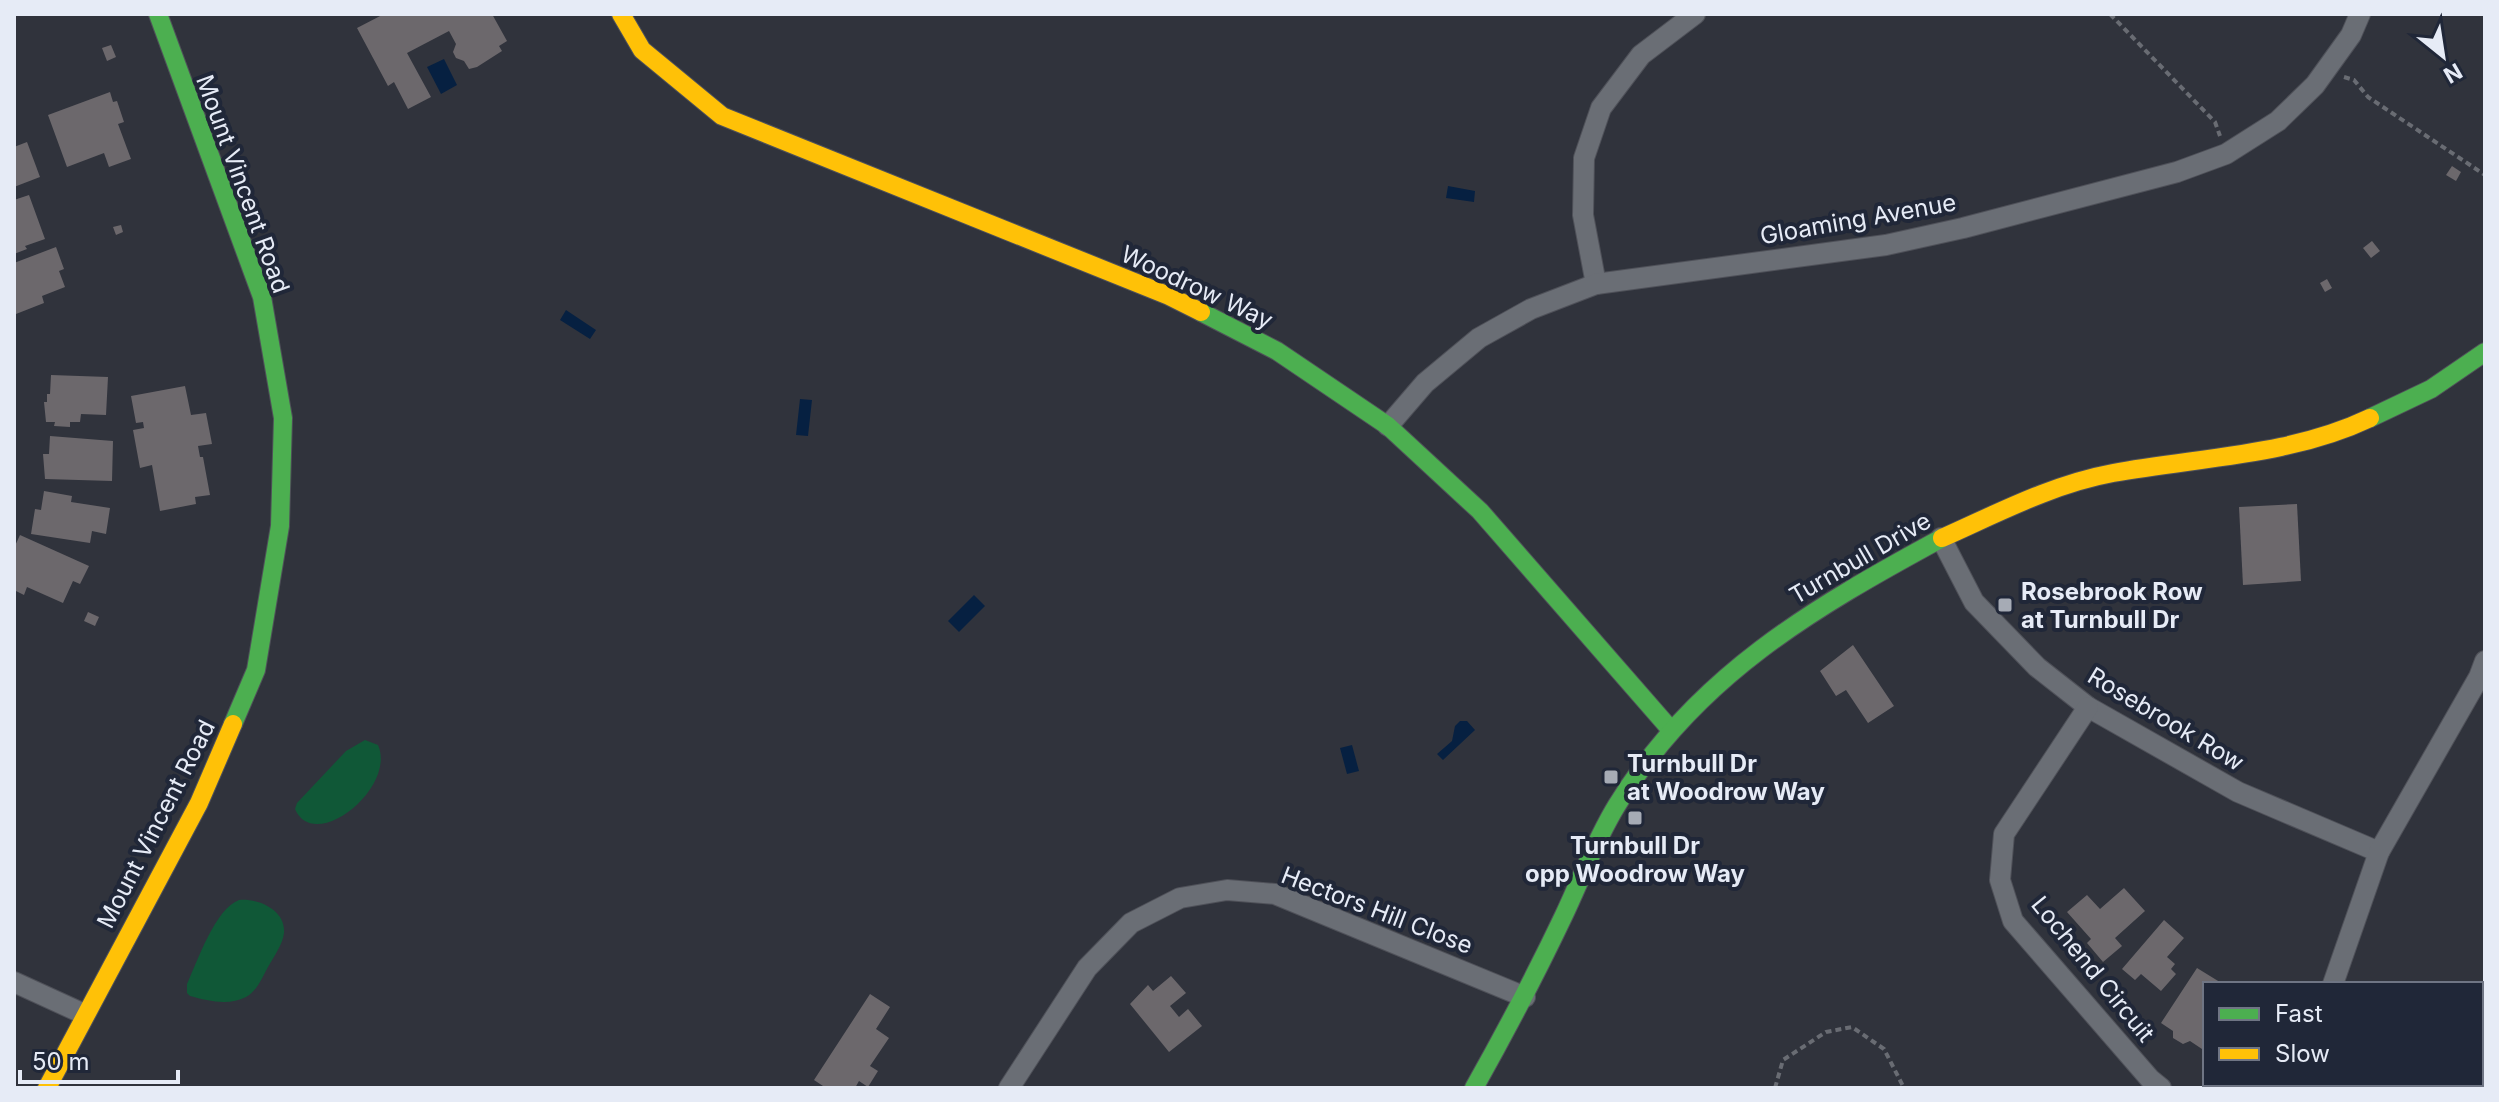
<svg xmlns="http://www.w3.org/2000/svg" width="2499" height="1102" font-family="Inter,sans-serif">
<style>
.green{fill:#105837}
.water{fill:#062041}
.building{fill:#6c686c}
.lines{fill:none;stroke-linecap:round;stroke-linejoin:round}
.street-casing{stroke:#4f5159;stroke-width:22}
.fast-casing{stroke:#4f5159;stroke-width:20}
.slow-casing{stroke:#4f5159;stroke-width:20}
.path{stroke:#696c73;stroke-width:4;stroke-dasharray:6 4;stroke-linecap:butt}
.street{stroke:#6a6e75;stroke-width:20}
.fast{stroke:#4caf50;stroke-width:18}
.slow{stroke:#ffc107;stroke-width:18}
.poi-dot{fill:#a6abb5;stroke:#202738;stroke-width:3}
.labels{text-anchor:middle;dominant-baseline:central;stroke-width:8;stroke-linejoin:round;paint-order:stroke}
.street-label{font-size:24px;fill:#e6ebf6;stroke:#202738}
.poi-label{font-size:24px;font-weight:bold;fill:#e6ebf6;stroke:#202738;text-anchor:start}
</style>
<rect width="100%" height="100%" fill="#30333c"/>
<!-- green -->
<g class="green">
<path d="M365,740L378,745C397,788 314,854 295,809L297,803L346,751Z"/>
<path d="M239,900C258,898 286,910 284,933C283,944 273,958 268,967C262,978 257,991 246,997C229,1006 208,1001 190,996L187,993V984C198,960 215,909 239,900Z"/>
</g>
<!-- water -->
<g class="water">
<path d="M444,59L457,85L441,94L427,67Z"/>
<path d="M1448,186L1475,191L1474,202L1446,198Z"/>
<path d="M566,310L596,330L590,339L560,320Z"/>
<path d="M800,399L812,400L808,436L796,435Z"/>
<path d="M974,595L985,606L959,632L948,621Z"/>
<path d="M1460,721H1467L1475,730L1443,760L1437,754L1452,741L1455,726Z"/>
<path d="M1352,745L1359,771L1347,774L1340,748Z"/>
</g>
<!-- building -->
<g class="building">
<path d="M384,14H492L507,41L499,46L502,51L477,67L469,69L464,61L456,58L453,52L456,44L449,31L407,53L431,97L408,109L394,82L388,86L357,28Z"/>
<path d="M111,45L116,57L107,61L102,48Z"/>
<path d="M110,92L113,102L117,101L124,122L118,124L131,159L109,167L104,153L67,167L48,115Z"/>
<path d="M27,142L40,177L14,187V147Z"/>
<path d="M2452,166L2461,172L2456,181L2446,175Z"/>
<path d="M29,195L45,239L25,246L27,249L14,254V200Z"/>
<path d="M121,225L123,232L116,235L113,227Z"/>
<path d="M2372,241L2380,251L2371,258L2363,248Z"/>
<path d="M56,247L64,269L59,271L65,287L42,296L44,303L16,314L14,308V263Z"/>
<path d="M2327,279L2332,288L2325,292L2320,283Z"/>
<path d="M51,375L108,377L106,415L81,414L80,422H70V427L54,426L55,422H46L44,402H47V394H50Z"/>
<path d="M185,386L191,415L206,413L212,444L198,446L200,457H203L210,495L195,497L196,504L160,511L152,465L140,468L133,430L144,428L143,422L136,423L131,396Z"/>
<path d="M50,436L113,441L112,481L45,479L43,454H49Z"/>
<path d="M44,491L72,496L71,502L110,508L106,534L92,531L90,543L31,534L35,509L41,510Z"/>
<path d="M2297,504L2301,581L2243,585L2239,507Z"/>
<path d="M20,535L89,566L80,584L73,581L63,603L27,587L24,595L14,590V548Z"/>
<path d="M88,612L99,617L95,626L84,621Z"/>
<path d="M1853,645L1894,706L1868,723L1846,690L1836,696L1820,671Z"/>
<path d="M2124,888L2145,911L2115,938L2122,946L2103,962L2087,943L2091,939L2067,912L2087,895L2100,909Z"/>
<path d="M2164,920L2184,938L2167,957L2175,964L2171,969L2176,974L2161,991L2141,974L2135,980L2122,969Z"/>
<path d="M2197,968L2223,984H2205V1051L2190,1041L2183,1044L2173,1038V1031L2161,1023Z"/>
<path d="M1171,976L1186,993L1170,1006L1179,1017L1188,1009L1202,1026L1169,1052L1130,1004L1148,985L1153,991Z"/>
<path d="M870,994L890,1007L876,1029L889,1038L870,1066L878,1071L868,1087L859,1081L855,1088H826L814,1080Z"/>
<path d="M2361,1084H2396L2406,1088H2359Z"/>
</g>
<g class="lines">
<!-- street casing -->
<g class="street-casing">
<g id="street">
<path d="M1596,284L1583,215L1584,158L1601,108L1641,55L1695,14"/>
<path d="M1388,426L1425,383L1479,338L1531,309L1596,284L1886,245L1963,228L2177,172L2226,154L2278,121L2315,85L2351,35L2360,14"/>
<path d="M1941,538L1974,602L2037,667L2088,707L2238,792L2379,852"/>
<path d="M2088,707L2004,834L2000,880L2013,921L2150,1079L2161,1088"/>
<path d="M14,982L84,1014"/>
<path d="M2333,984L2379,852L2479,677L2485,661"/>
<path d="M1009,1088L1087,968L1131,923L1180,898L1227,890L1275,894L1525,997"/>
<path d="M2302,1088L2303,1084"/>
</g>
</g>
<!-- fast casing -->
<g class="fast-casing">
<g id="fast">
<path d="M158,14L262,297L283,418L280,526L256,670L233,724"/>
<path d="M1201,312L1277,351L1388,426L1480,511L1671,730"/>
<path d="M2370,418L2431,389L2485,352"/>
<path d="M1474,1088C1506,1031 1536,974 1564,915C1581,879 1596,839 1617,805C1696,676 1813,608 1942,538"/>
</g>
</g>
<!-- slow casing -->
<g class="slow-casing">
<g id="slow">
<path d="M621,14L642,50L722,116L1169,296L1201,312"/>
<path d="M1942,538C1998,513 2053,484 2113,473C2200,457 2290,456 2370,418"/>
<path d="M47,1088L199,803L233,724"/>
</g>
</g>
<!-- path -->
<g class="path">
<path d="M2110,14L2215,122L2220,136"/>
<path d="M2344,77L2354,80L2368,97L2485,175"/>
<path d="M1775,1088L1783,1060L1826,1032L1852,1027L1884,1049L1904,1088"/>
</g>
<!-- street -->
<use href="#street" class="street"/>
<!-- fast -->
<use href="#fast" class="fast"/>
<!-- slow -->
<use href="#slow" class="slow"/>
</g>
<!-- markers -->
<g class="poi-dot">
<rect x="1997" y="597" width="16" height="16" rx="4"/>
<rect x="1603" y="769" width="16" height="16" rx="4"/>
<rect x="1627" y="810" width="16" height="16" rx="4"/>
</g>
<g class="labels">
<!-- street labels -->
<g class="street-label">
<text transform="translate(243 184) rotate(70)">Mount Vincent Road</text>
<text transform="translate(1858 219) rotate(-10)">Gloaming Avenue</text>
<text transform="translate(1197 287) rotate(25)">Woodrow Way</text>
<text transform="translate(1860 558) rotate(-30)">Turnbull Drive</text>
<text transform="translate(2166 719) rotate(31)">Rosebrook Row</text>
<text transform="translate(156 824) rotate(-63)">Mount Vincent Road</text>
<text transform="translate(1377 910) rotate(21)">Hectors Hill Close</text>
<text transform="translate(2093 969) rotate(51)">Lochend Circuit</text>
</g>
<!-- poi labels -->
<g class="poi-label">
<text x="2021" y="591">Rosebrook Row<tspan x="2021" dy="28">at Turnbull Dr</tspan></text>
<text x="1627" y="763">Turnbull Dr<tspan x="1627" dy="28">at Woodrow Way</tspan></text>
<text x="1635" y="845" text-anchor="middle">Turnbull Dr<tspan x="1635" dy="28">opp Woodrow Way</tspan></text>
</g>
</g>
<!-- border -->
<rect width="2499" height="1102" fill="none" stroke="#e6ebf6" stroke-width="32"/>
<!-- legend -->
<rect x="2203" y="982" width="280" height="104" fill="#202738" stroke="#6f7584" stroke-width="2"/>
<rect x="2219" y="1008" width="40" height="12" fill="#4caf50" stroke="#6f7584" stroke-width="2"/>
<text x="2275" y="1022" font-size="24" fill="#e6ebf6">Fast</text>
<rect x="2219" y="1048" width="40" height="12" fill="#ffc107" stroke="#6f7584" stroke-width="2"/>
<text x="2275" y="1062" font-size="24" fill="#e6ebf6">Slow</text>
<!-- north arrow -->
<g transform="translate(2443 56) rotate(150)" stroke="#202738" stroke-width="6" paint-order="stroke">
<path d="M0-6L14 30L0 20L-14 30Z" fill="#e6ebf6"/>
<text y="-12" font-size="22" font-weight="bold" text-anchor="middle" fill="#e6ebf6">N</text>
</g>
<!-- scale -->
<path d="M20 1070v12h158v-12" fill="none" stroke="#e6ebf6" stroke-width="4"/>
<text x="32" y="1070" font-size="24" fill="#e6ebf6" stroke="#202738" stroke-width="6" paint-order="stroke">50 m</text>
</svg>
